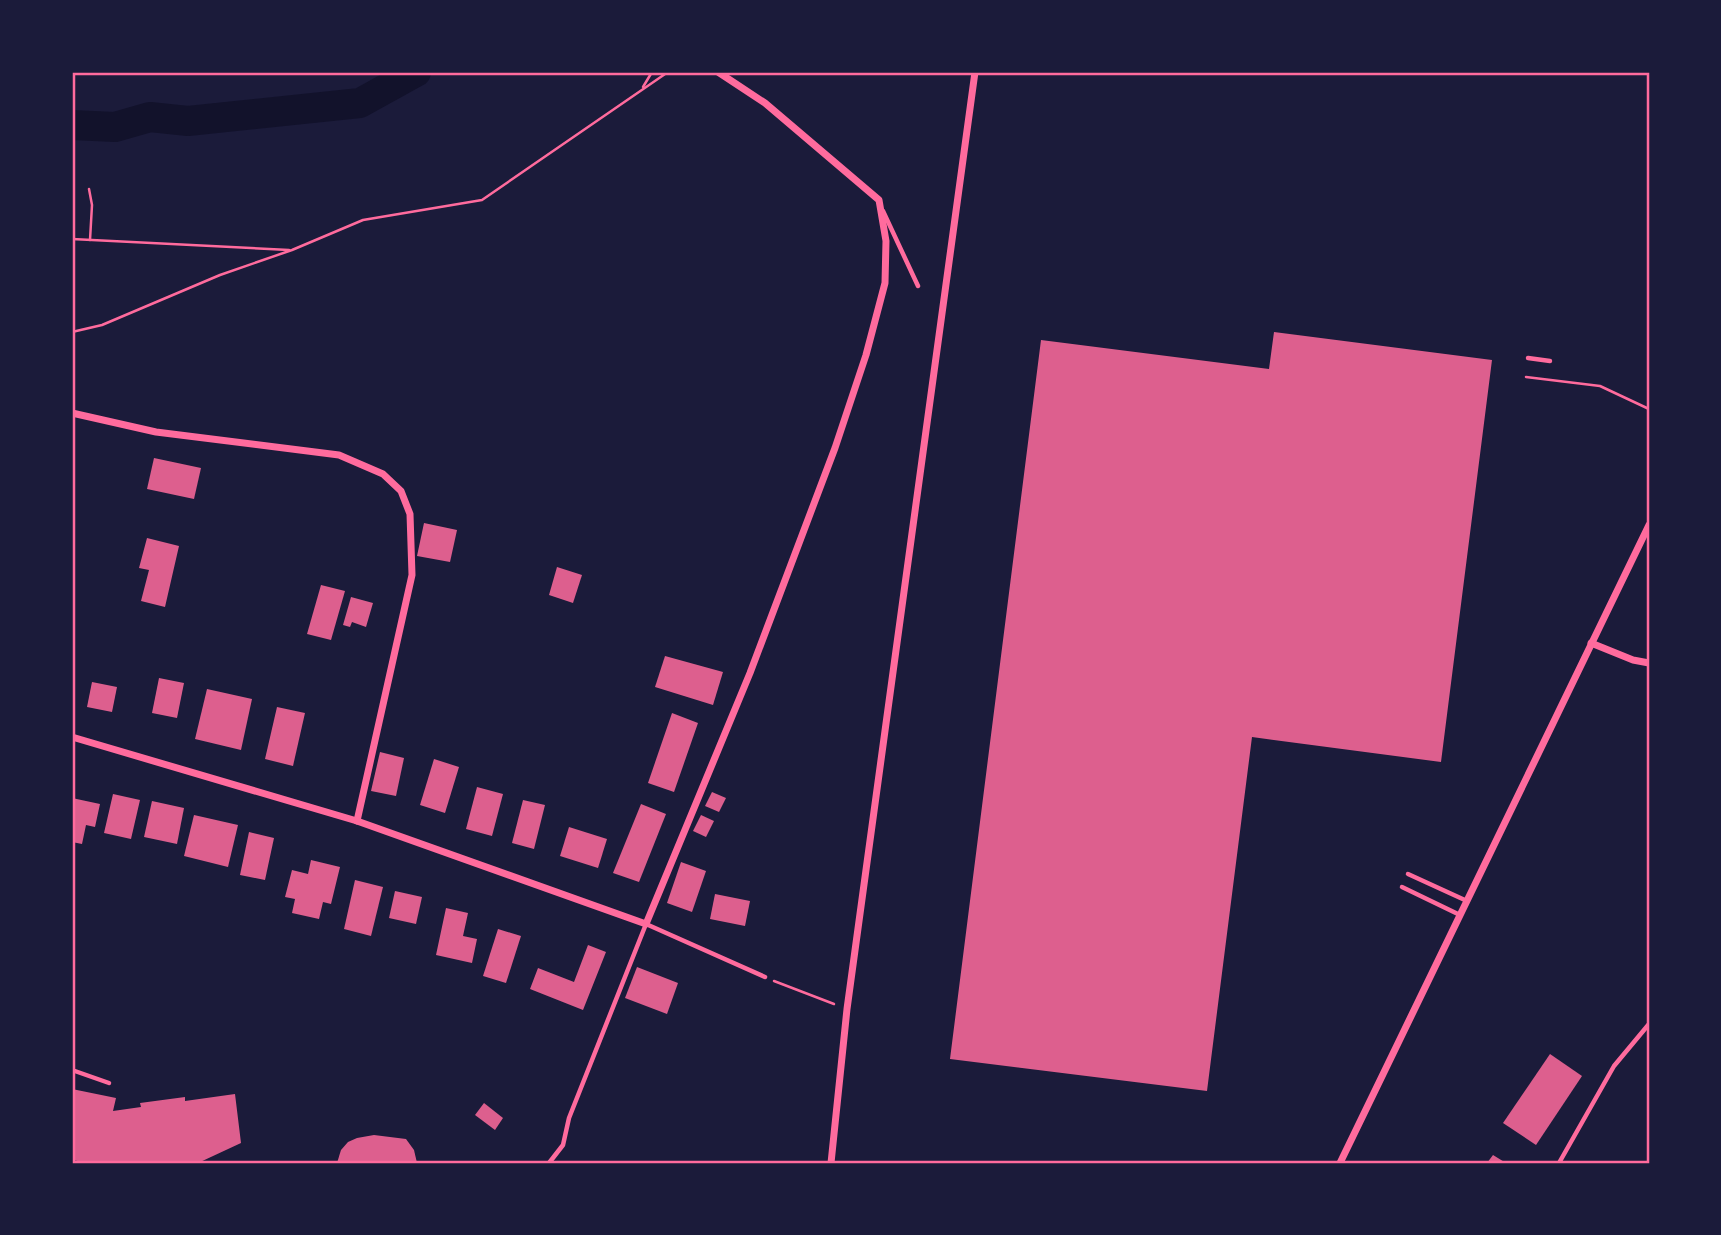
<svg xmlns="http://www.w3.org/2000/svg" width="1721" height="1235" font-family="Raleway,sans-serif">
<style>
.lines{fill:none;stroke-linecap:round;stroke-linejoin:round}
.river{stroke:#12122b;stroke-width:30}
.building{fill:#dd5f8e}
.path{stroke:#ff6b9d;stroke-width:2.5}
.service{stroke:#ff6b9d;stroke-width:4.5}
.minor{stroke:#ff6b9d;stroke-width:7}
.neatline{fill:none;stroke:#ff6b9d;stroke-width:2.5}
</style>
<rect width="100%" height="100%" fill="#1b1b3a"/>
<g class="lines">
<!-- river -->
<path class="river" d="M72,125L115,127L150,117L188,121L360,103L416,72"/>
</g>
<!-- building -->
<g class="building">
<path d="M1274,332L1492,360L1441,762L1252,737L1207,1091L950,1059L1041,340L1269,369Z"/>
<path d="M154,458L201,468L194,499L147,489Z"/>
<path d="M424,523L457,530L450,562L417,556Z"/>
<path d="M147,538L179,546L165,607L141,601L149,570L139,568Z"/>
<path d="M557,567L582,575L573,603L549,595Z"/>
<path d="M321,585L345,591L331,640L307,634Z"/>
<path d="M351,597L373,603L366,627L352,622L350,627L343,625Z"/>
<path d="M665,656L723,672L713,705L655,687Z"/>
<path d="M159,678L184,683L177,718L152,713Z"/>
<path d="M92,682L117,687L112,712L87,707Z"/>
<path d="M207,689L252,699L241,750L195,739Z"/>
<path d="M277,707L305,713L293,766L265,759Z"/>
<path d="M672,713L698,723L674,792L648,783Z"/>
<path d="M380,752L404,758L396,796L371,791Z"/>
<path d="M434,759L459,767L445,813L420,805Z"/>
<path d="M477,787L503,794L492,836L466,829Z"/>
<path d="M712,792L726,798L719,812L705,806Z"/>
<path d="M113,794L140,800L131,839L104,833Z"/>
<path d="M72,798L100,804L95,827L86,825L82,844L72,842Z"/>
<path d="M523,800L545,805L534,849L512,843Z"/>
<path d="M152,801L184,808L177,844L144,837Z"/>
<path d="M641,804L666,814L639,882L613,873Z"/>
<path d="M194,815L238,825L228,867L184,856Z"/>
<path d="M701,815L714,821L706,837L693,831Z"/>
<path d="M569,827L607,839L598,868L560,856Z"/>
<path d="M249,832L274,838L265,880L240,875Z"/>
<path d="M311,860L340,867L331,904L323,902L319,919L292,913L295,899L285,897L292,870L308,874Z"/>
<path d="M681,862L706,871L692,912L667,903Z"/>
<path d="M355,880L383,887L371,936L344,929Z"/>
<path d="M395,891L422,897L416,924L389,918Z"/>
<path d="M715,894L750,901L745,926L710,919Z"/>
<path d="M446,908L468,913L463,936L477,939L472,963L436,955Z"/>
<path d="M498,929L521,936L506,983L483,976Z"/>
<path d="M588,945L606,952L583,1010L530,989L538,968L574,982Z"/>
<path d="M637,967L678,983L667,1014L625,998Z"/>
<path d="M1550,1054L1582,1076L1536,1145L1503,1123Z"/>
<path d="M72,1089L116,1098L113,1111L141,1107L140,1103L185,1097V1101L235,1094L241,1143L198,1163H88L72,1160Z"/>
<path d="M484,1103L503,1118L495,1130L475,1115Z"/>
<path d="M374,1135L406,1139L414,1150L417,1163H337L341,1150L348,1142L357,1138Z"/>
<path d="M1493,1155L1506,1163H1487Z"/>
</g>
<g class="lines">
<!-- path -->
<g class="path">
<path d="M643,87L652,72"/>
<path d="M89,189L92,205L90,240"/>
<path d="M72,239L289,250"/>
<path d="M72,332L102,325L220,275L292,250L363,220L482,200L668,72"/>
<path d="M1526,377L1600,386L1649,409"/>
<path d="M774,981L834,1004"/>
</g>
<!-- service -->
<g class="service">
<path d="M883,211L918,286"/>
<path d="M1528,358L1550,361"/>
<path d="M1408,874L1467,901"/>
<path d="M1402,887L1460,915"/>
<path d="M72,1070L109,1083"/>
<path d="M549,1163L563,1145L569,1118L646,924L765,977"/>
<path d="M1559,1163L1614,1066L1649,1024"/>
</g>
<!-- minor -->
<g class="minor">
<path d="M72,413L156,432L339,455L383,474L401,491L410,514L412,575L357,821"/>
<path d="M1591,643L1633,660L1649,663"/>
<path d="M72,737L357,821L646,924L750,673L835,448L866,355L885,283L886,241L879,200L765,103L718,72"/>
<path d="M831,1163L847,1009L975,72"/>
<path d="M1340,1163L1649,525"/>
</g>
</g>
<!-- border -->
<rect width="1721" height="1235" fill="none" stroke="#1b1b3a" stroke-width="147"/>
<rect x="74" y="74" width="1574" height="1088" class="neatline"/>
</svg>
